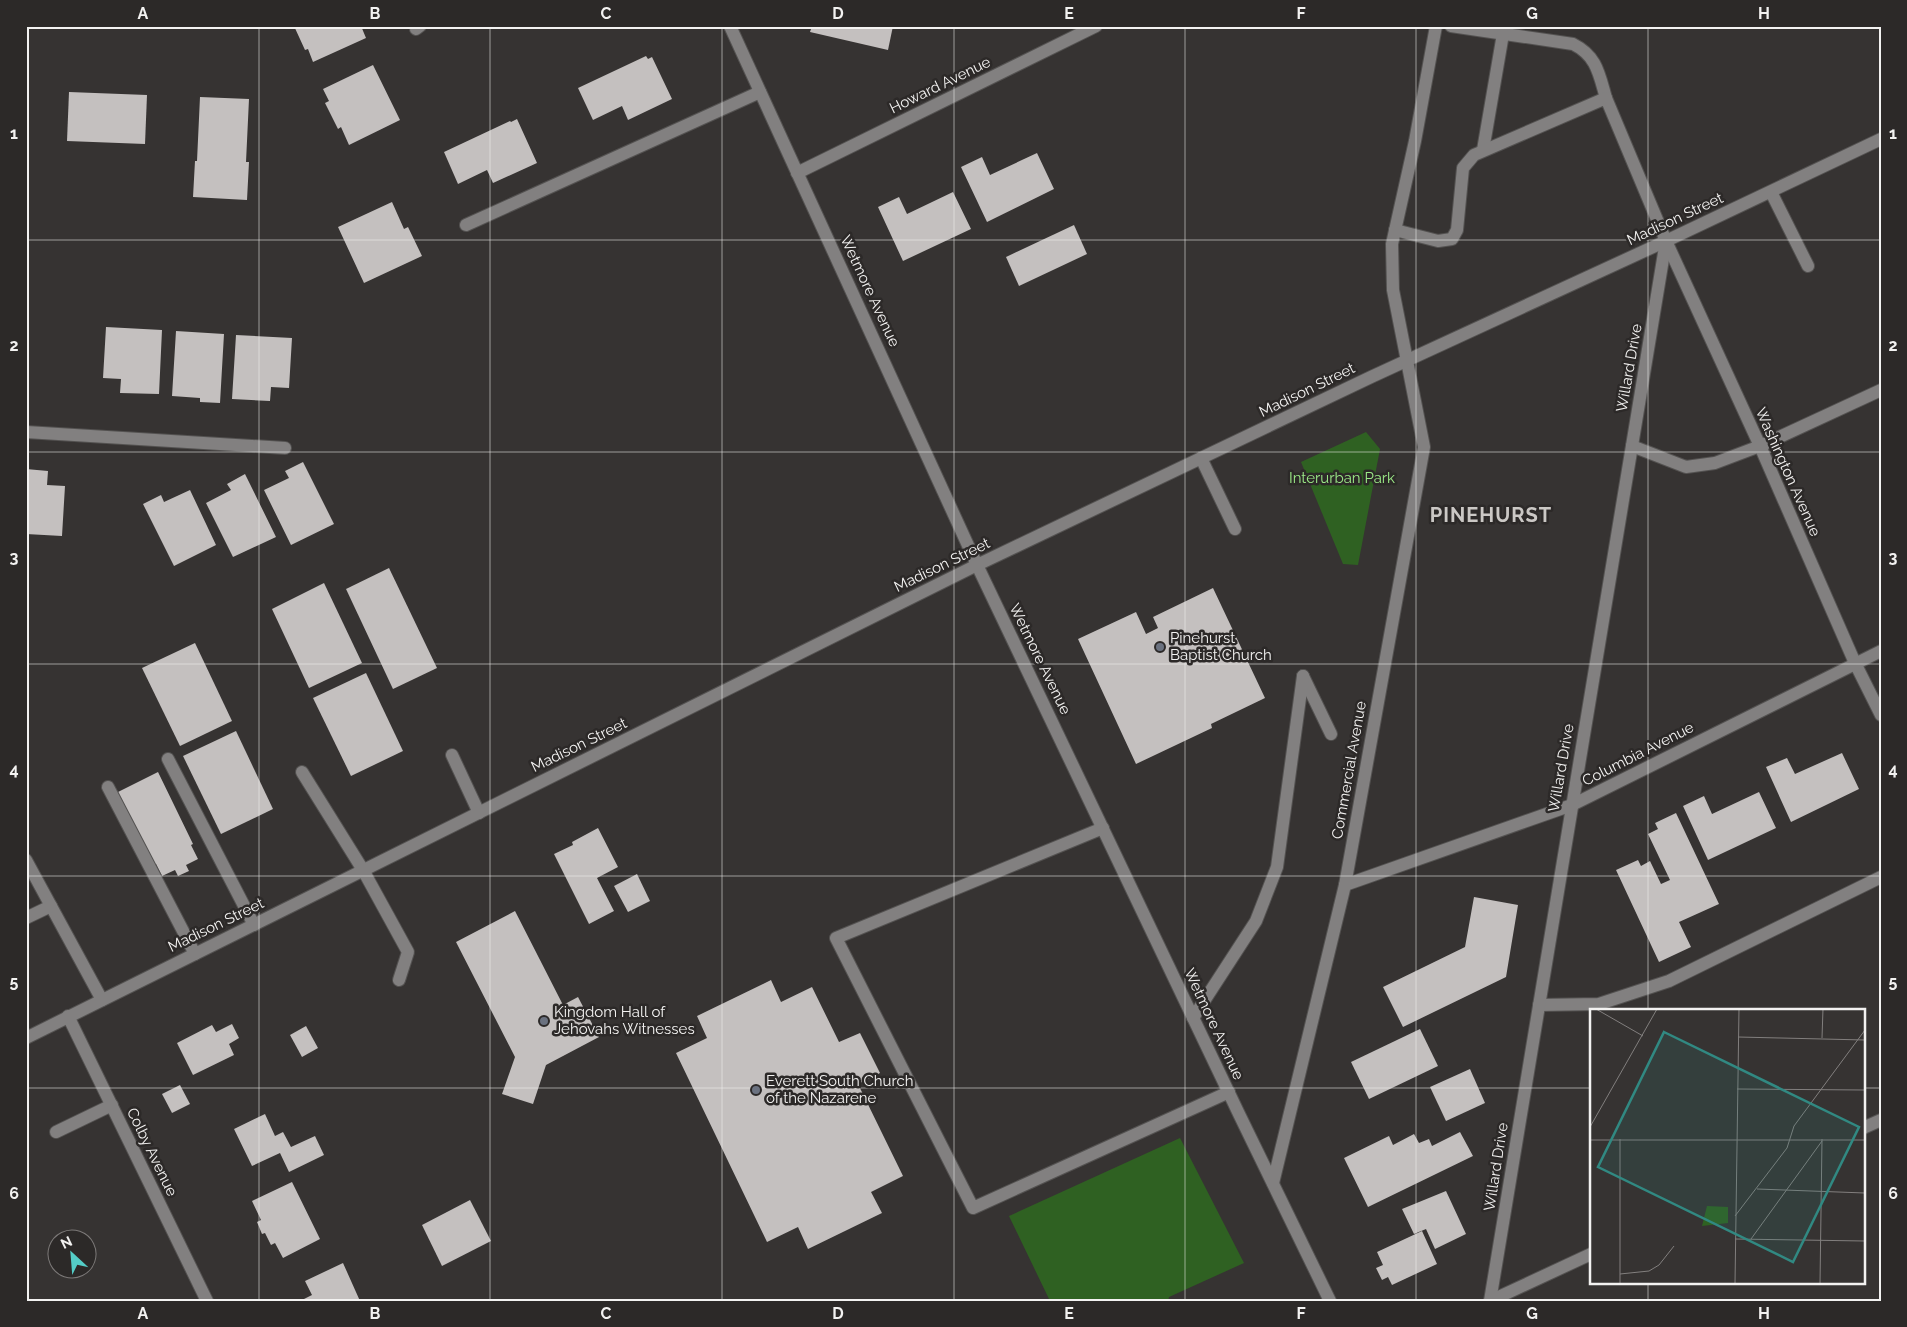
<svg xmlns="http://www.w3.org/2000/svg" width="1907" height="1327" font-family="Raleway,sans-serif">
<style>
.green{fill:#2f6122}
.building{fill:#c4c0bf}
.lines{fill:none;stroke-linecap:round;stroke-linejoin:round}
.minor-casing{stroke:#545251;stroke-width:14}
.minor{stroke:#828080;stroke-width:12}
.grid{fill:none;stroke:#f3f2f1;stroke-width:1;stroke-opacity:0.55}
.worship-dot{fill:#6b7280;stroke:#2c2928;stroke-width:2}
.labels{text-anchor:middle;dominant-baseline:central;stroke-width:5;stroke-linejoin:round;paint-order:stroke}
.street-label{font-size:15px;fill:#f3f2f1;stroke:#2c2928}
.park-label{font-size:15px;fill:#9cea88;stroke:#2c2928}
.poi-label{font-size:15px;fill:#f3f2f1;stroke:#2c2928;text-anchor:start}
.district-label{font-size:20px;font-weight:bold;letter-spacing:1px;fill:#cbc8c5;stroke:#2c2928}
.inset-road{fill:none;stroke:#827f7e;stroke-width:1}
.view{fill:#318982;fill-opacity:0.15;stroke:#318982;stroke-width:2.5}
.inset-edge{fill:none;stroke:#f3f2f1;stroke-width:2.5}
.neatline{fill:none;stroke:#f3f2f1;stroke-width:2}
.grid-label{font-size:16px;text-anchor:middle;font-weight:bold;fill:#f3f2f1}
</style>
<rect width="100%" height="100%" fill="#363332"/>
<!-- green -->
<g class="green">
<path d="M1366,432L1380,449L1358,565L1343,564L1301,462Z"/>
<path d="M1180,1138L1244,1263L1169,1297L1168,1301H1050L1009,1216Z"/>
</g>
<!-- building -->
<g class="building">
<path d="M294,26H361L366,38L313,62L308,49L305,50Z"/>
<path d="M812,26H893L888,50L810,32Z"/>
<path d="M646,56L648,59L652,57L672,99L628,120L622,106L593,120L578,88Z"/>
<path d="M373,65L400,120L349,145L341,127L338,129L325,103L329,101L323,89Z"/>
<path d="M69,92L147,95L145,144L67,141Z"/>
<path d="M200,97L249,99L246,162H249L247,200L193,197L195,161H197Z"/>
<path d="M517,119L537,163L493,183L487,170L458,184L444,152L510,121L511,122Z"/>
<path d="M1037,153L1054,189L987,222L961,167L982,157L990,175Z"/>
<path d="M953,192L971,229L903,261L878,207L899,197L907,214Z"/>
<path d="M392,202L404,229L408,227L422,256L364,283L338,227Z"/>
<path d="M1074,225L1087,254L1019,286L1006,257Z"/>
<path d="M106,327L162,330L159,394L120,393L121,379L103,378Z"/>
<path d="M176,331L224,334L220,403L200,402V398L172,396Z"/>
<path d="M236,335L292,338L289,388L271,387L270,401L232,399Z"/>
<path d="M303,462L334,524L291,545L264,490L289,478L285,471Z"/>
<path d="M26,469L48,471L47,485L65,486L62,536L26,534Z"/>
<path d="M245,474L276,537L233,557L206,503L231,490L227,484Z"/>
<path d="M190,490L216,545L174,566L143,504L161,495L164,502Z"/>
<path d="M389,568L437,668L393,689L346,589Z"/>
<path d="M324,583L362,663L309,688L272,609Z"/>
<path d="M1213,588L1265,698L1211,724L1212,728L1136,764L1078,639L1136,612L1146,634L1158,628L1153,617Z"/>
<path d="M195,643L232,721L180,746L142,668Z"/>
<path d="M366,673L403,751L351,776L313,698Z"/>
<path d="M236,731L273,809L221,834L183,756Z"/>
<path d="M1842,753L1859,789L1791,822L1766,767L1787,758L1795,774Z"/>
<path d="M158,772L193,844L191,845L198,859L186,865L189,871L178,876L175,870L162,876L156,864L152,866L116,793Z"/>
<path d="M1759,792L1776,828L1708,860L1683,806L1704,796L1712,814Z"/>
<path d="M1676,813L1719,904L1679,922L1691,947L1659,962L1616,870L1638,860L1641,866L1650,861L1661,884L1670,880L1648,834L1658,829L1655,823Z"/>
<path d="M598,828L618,867L597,878L614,911L589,924L554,854L573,845L572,842Z"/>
<path d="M637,874L650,901L628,912L614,886Z"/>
<path d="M1474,897L1518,905L1506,977L1403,1027L1383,987L1465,947Z"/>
<path d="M515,911L563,1005L578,997L599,1037L546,1065L533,1104L502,1094L515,1057L456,942Z"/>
<path d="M771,980L781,1002L812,987L839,1042L860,1033L880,1073L858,1084L903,1176L871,1192L882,1213L808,1249L798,1227L767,1242L676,1053L707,1038L697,1016Z"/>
<path d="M232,1024L239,1038L229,1044L234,1055L193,1075L177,1043L212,1025L216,1032Z"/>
<path d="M306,1026L318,1048L302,1057L290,1035Z"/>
<path d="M1420,1029L1438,1066L1369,1099L1351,1062Z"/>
<path d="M1470,1069L1485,1103L1446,1121L1430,1087Z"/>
<path d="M180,1085L190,1104L172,1113L162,1094Z"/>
<path d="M265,1114L275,1136L283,1132L291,1147L315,1136L324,1155L289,1172L280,1153L252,1166L234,1129Z"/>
<path d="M1460,1132L1473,1156L1368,1207L1344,1158L1389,1136L1393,1145L1414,1134L1419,1143L1429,1139L1432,1146Z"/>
<path d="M292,1182L320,1239L283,1258L275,1243L271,1245L265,1233L262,1234L257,1222L261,1220L252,1201Z"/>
<path d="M1446,1191L1466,1234L1435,1249L1426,1229L1414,1234L1402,1209Z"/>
<path d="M470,1200L491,1241L442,1266L422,1225Z"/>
<path d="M1422,1231L1437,1264L1392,1285L1388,1277L1382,1280L1376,1268L1383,1265L1377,1252Z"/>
<path d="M343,1263L360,1301H305L304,1299L312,1295L305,1281Z"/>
</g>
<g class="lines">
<!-- minor casing -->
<g class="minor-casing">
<g id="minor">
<path d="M730,26L977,565L1239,1114L1330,1301"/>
<path d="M1451,26L1573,44C1597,56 1599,74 1606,98"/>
<path d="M416,29L420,26"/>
<path d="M1483,150L1503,34"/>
<path d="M797,173L1096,26"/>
<path d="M1771,192L1808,266"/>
<path d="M466,225L760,92"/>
<path d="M1395,230L1438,241L1452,239L1457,230L1463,168L1474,155L1606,98L1666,241L1760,446L1855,663L1881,715"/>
<path d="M26,432L285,448"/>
<path d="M1632,446L1686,467L1715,463L1760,446L1881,390"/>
<path d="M1201,458L1235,529"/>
<path d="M1303,676L1331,734"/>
<path d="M452,755L479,813"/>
<path d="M168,759L254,925"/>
<path d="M302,772L363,870L408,952L399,980"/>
<path d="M108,787L195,954"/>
<path d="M1103,828L836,938L973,1208L1229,1092"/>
<path d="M26,860L102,1000"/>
<path d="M1345,885L1572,805L1881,651"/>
<path d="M26,918L51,906"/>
<path d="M1539,1005L1599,1004L1669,981L1881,877"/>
<path d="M68,1016L207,1301"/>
<path d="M1193,1018L1256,921L1277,867L1303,676"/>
<path d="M26,1038L977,565L1371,377L1666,241L1881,139"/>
<path d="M1863,1128L1881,1120"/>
<path d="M56,1132L112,1105"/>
<path d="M1273,1183L1345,885L1424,447L1393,290L1392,244L1415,141L1436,26"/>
<path d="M1490,1301L1666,241"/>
<path d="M1490,1301L1591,1254"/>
</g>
</g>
<!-- minor -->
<use href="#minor" class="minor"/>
</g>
<!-- grid -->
<path class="grid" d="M259,26V1301M490,26V1301M722,26V1301M954,26V1301M1185,26V1301M1416,26V1301M1648,26V1011M26,240H1881M26,452H1881M26,664H1881M26,876H1881M26,1088H1591M1863,1088H1881M1648,1283V1301"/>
<!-- markers -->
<g class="worship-dot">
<circle cx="1160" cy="647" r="5"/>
<circle cx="544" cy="1021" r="5"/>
<circle cx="756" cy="1090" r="5"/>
</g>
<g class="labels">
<!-- street labels -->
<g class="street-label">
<text transform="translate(940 85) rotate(-26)">Howard Avenue</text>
<text transform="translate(1675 219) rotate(-25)">Madison Street</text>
<text transform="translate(870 291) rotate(65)">Wetmore Avenue</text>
<text transform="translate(1629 368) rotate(-80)">Willard Drive</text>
<text transform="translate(1307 390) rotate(-26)">Madison Street</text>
<text transform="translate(1788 472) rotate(66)">Washington Avenue</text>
<text transform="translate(942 565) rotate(-26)">Madison Street</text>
<text transform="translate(1040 659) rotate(64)">Wetmore Avenue</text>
<text transform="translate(579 745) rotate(-26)">Madison Street</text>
<text transform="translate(1638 754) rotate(-27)">Columbia Avenue</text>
<text transform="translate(1561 768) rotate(-80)">Willard Drive</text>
<text transform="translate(1349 770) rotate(-80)">Commercial Avenue</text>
<text transform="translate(216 925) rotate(-26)">Madison Street</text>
<text transform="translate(1214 1024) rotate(65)">Wetmore Avenue</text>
<text transform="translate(152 1152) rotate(64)">Colby Avenue</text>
<text transform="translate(1496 1167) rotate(-81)">Willard Drive</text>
</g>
<!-- park labels -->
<g class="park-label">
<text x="1342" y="478">Interurban Park</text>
</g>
<!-- poi labels -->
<g class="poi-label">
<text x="1170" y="638">Pinehurst<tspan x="1170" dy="17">Baptist Church</tspan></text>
<text x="554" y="1012">Kingdom Hall of<tspan x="554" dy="17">Jehovahs Witnesses</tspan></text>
<text x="766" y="1081">Everett South Church<tspan x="766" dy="17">of the Nazarene</tspan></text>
</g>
<!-- district labels -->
<g class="district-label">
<text x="1491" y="515">PINEHURST</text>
</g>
</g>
<!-- overview -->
<g transform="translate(1590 1009)">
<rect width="275" height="275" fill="#363332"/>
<path d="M117,197L138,198V214L112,217Z" fill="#2f6122"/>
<path class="inset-road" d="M6,0L53,27M148,28L275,31M232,29L233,0M147,80L275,81M0,118L67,0M0,131H275M167,180L275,184M145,207L197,139L204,117L275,21M145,230L275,232M161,230L232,132M30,265L59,262L69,256L84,237M30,275V130M145,275L149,0M230,275L232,130"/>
<path class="view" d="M74,23L269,118L203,253L8,158Z"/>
<rect width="275" height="275" class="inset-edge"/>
</g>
<!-- border -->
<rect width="1907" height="1327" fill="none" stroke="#2c2928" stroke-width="55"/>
<!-- north arrow -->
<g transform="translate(72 1254) rotate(334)"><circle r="24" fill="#2c2928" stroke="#7c7978"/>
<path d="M0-4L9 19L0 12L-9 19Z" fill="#54cdc7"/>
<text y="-8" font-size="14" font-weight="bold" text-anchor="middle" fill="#f3f2f1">N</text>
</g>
<rect x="28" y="28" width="1852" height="1272" class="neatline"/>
<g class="grid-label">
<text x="143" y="19">A</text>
<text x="375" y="19">B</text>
<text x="606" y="19">C</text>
<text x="838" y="19">D</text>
<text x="1069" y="19">E</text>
<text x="1301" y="19">F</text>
<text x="1532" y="19">G</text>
<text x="1764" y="19">H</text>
<text x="14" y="139">1</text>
<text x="1893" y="139">1</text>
<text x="14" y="351">2</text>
<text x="1893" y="351">2</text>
<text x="14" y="563">3</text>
<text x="1893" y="563">3</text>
<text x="14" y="775">4</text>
<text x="1893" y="775">4</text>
<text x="14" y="987">5</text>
<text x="1893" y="987">5</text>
<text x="14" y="1199">6</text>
<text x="1893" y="1199">6</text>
<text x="143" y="1319">A</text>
<text x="375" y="1319">B</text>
<text x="606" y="1319">C</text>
<text x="838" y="1319">D</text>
<text x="1069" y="1319">E</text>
<text x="1301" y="1319">F</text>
<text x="1532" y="1319">G</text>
<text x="1764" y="1319">H</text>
</g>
</svg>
